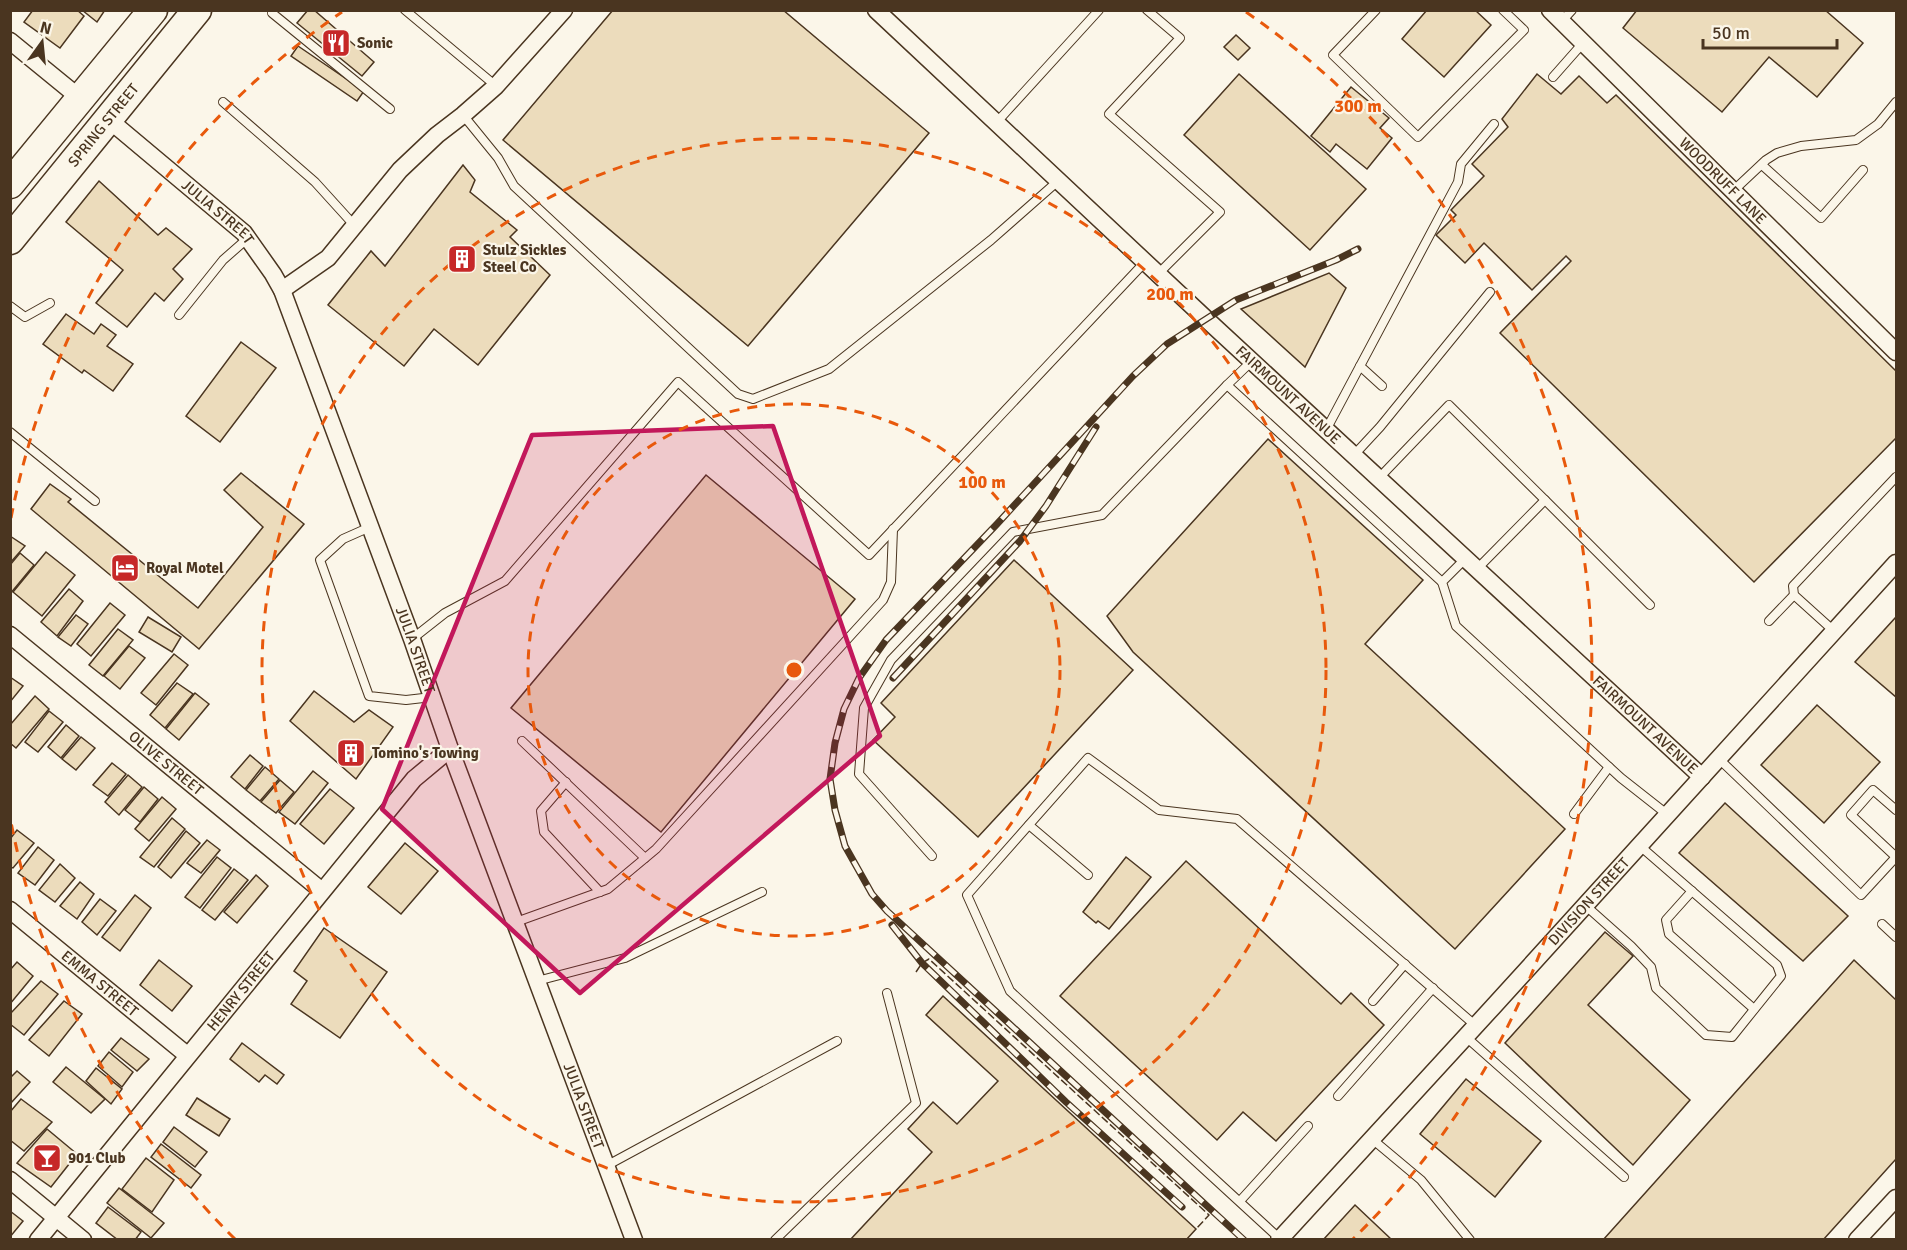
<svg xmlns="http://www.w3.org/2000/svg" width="1907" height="1250" font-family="Signika,sans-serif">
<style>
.building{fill:#ecdcbc;stroke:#4a3520;stroke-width:1.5}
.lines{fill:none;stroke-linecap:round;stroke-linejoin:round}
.lane-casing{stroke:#4a3520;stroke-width:10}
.street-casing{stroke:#4a3520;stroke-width:19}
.highway-casing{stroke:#4a3520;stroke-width:31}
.lane{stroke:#fbf6e9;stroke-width:8}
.street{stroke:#fbf6e9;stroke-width:16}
.highway{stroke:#fbf6e9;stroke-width:28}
.rail-casing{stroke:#4a3520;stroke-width:7}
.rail{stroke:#fbf6e9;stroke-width:4.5;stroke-dasharray:14;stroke-linecap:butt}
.fence{stroke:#4a3520;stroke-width:1.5;stroke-dasharray:8 3;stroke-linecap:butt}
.marked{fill:#c2185b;fill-opacity:0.2;stroke:#c2185b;stroke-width:4.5;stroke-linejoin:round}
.ring{fill:none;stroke:#e8590c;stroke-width:3;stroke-dasharray:10 8}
.labels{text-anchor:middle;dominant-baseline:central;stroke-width:4.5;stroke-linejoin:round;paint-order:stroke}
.poi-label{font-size:15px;font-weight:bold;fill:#4a3520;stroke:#fbf6e9;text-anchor:start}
.street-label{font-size:15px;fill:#4a3520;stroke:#fbf6e9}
.centre{fill:#e8590c;stroke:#fbf6e9;stroke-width:3}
.ring-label{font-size:18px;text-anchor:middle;font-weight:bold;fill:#e8590c;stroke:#fbf6e9;stroke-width:4.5;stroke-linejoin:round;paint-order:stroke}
</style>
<rect width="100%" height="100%" fill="#fbf6e9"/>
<!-- building -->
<g class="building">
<path d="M33,10H77L84,16L60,48L24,22Z"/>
<path d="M82,10H105L97,22Z"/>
<path d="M308,10H314L374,62L362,76L297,23Z"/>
<path d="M613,10H783L929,133L748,346L503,140Z"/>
<path d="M1427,10H1475L1491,25L1444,77L1402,39Z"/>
<path d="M1637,10H1825L1863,43L1817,97L1769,57L1722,112L1623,28Z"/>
<path d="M1236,35L1250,48L1238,60L1224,47Z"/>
<path d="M298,46L364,91L357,101L291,56Z"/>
<path d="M1239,74L1366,189L1310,250L1184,135Z"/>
<path d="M1537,74L1561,94L1579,76L1607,103L1616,95L1896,371V438L1754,582L1500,333L1571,261L1566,256L1532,290L1484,243L1465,263L1436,235L1456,215L1451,210L1484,176L1472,164L1508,127L1502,119Z"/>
<path d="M1351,87L1389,118L1380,128L1392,138L1367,169L1336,144L1330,152L1311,136Z"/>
<path d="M463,165L475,180L470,192L517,230L510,237L550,275L478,365L434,329L404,366L328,305L371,251L385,266Z"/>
<path d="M99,181L158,235L166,228L192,249L173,269L183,279L164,301L155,293L127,327L96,303L123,270L66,222Z"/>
<path d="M1329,273L1346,288L1305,367L1241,309Z"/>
<path d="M66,314L94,334L101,324L116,335L107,346L133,364L113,391L84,370L82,373L43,344Z"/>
<path d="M241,342L276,368L220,442L186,416Z"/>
<path d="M1268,439L1423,580L1365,644L1565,829L1455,949L1133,652L1107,616Z"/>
<path d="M241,473L304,524L199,649L31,509L50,484L71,499L68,502L198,608L263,527L224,490Z"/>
<path d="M706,475L855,599L661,832L511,708Z"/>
<path d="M10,536L25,546L10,563Z"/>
<path d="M46,552L75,575L42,616L13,592Z"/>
<path d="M20,553L34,565L10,594V565Z"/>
<path d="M1014,560L1133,670L978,837L873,740L895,717L881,703Z"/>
<path d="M69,589L83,601L57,636L41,622Z"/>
<path d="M110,603L125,615L91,656L77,644Z"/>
<path d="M76,615L88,624L71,646L58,637Z"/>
<path d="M148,617L181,637L172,652L139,632Z"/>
<path d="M1896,617V697L1855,662Z"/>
<path d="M118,629L133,640L103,676L89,665Z"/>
<path d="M129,646L145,658L120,689L104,676Z"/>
<path d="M174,654L188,665L156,705L141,693Z"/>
<path d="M10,677L23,686L10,702Z"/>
<path d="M177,683L193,694L165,728L150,715Z"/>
<path d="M314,691L354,722L369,710L393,727L356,779L290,721Z"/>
<path d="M195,693L209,704L179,740L166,729Z"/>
<path d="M35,696L49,709L16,748L10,743V725Z"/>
<path d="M1817,705L1880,762L1824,823L1761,765Z"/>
<path d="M49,711L63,722L38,752L25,742Z"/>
<path d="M66,725L79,736L61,758L48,747Z"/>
<path d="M81,737L95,748L76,770L62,759Z"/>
<path d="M250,755L263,766L245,789L231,777Z"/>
<path d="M112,763L126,774L108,796L93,785Z"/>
<path d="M265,767L279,779L260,801L246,790Z"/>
<path d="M313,771L328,783L295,824L279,812Z"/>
<path d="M128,775L142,787L119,815L105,802Z"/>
<path d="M280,780L294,792L276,813L261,802Z"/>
<path d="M144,787L158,799L140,822L125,810Z"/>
<path d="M330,789L354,808L324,844L300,824Z"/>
<path d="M162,797L176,809L149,841L135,829Z"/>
<path d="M1725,803L1848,916L1803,961L1679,853Z"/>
<path d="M172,818L185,829L154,867L140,857Z"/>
<path d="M17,830L34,843L13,868L10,867V839Z"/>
<path d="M186,831L200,843L171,878L158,867Z"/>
<path d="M207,840L220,850L201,873L187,863Z"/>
<path d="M405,843L438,871L401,914L368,887Z"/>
<path d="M38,847L54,860L35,885L18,873Z"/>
<path d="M217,857L231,868L200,908L185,897Z"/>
<path d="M1126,857L1151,877L1109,929L1098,921L1096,923L1083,912Z"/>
<path d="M1186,861L1341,1004L1351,993L1384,1025L1276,1141L1243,1112L1217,1140L1060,996Z"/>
<path d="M60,864L75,878L55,902L39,890Z"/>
<path d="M234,869L248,880L215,920L202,910Z"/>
<path d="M256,875L268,886L237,923L224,912Z"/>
<path d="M80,882L94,894L77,919L60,906Z"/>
<path d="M135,895L151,908L120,951L102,937Z"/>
<path d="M100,899L116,911L97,935L82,922Z"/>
<path d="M324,928L387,972L340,1038L291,1004L307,981L294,971Z"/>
<path d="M1605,932L1633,956L1588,1005L1690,1100L1633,1165L1505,1043Z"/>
<path d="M159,960L192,986L172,1011L140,985Z"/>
<path d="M1854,960L1896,1000V1159L1823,1240H1603Z"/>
<path d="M17,962L33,976L10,1004V970Z"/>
<path d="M41,981L58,994L24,1035L10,1024V1014Z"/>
<path d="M943,996L1196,1229L1186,1240H850L932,1152L908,1129L933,1102L957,1124L998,1081L926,1015Z"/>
<path d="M64,1001L82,1014L49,1056L29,1040Z"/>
<path d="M121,1038L149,1059L137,1071L111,1050Z"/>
<path d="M242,1043L284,1075L277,1084L265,1075L259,1082L230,1059Z"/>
<path d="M109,1052L133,1072L122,1087L98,1066Z"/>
<path d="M66,1067L105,1099L91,1113L53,1082Z"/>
<path d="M96,1068L122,1089L111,1104L86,1081Z"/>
<path d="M17,1071L30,1082L10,1104V1078Z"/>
<path d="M1466,1079L1541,1141L1495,1197L1420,1134Z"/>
<path d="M197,1098L230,1119L219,1136L186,1115Z"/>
<path d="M21,1099L52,1122L24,1151L10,1140V1112Z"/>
<path d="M174,1127L207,1152L195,1167L163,1142Z"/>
<path d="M47,1129L77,1154L51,1187L17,1163Z"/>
<path d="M161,1144L201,1175L191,1188L151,1157Z"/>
<path d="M146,1158L174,1180L152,1212L122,1189Z"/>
<path d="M119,1188L164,1223L151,1238L107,1203Z"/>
<path d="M1355,1205L1392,1240H1323Z"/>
<path d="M108,1207L141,1232L135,1240H118L96,1223Z"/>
<path d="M10,1211L23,1221L10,1237Z"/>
</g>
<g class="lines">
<!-- lane casing -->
<g class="lane-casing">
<g id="lane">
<path d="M405,10L496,86"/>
<path d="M1147,10L1180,38L1109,114L1220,212L1158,274"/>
<path d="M1376,10L1333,55L1418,137L1524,30L1503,10"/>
<path d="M272,13L390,109"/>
<path d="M1561,22L1572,10"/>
<path d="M1553,77L1583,43"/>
<path d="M223,102L315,182L354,225"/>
<path d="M463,115L498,158L514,186L738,394L753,399L829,369L991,240L1058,181"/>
<path d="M996,123L1099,10"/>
<path d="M1762,165L1821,218L1863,170"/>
<path d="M1733,191L1766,160L1777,153L1801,146L1856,140L1878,124L1896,102"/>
<path d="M10,306L25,317L50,303"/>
<path d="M179,315L223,260L248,238"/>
<path d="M1252,361L1227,385L1442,582"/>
<path d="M1360,366L1382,386"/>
<path d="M1326,430L1458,182L1461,164L1494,124"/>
<path d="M10,432L95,501"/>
<path d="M1354,455L1380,427L1490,292"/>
<path d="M1379,478L1449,405L1545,500"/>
<path d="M370,527L343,539L320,560L369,696L406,700L432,697"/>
<path d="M1465,559L1442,582L1456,626L1621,778L1668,815"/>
<path d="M1477,569L1545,500L1650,605"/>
<path d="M1769,621L1794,595"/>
<path d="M1835,632L1794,595L1793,586L1896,477"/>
<path d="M412,639L445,613L505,581L678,382L869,555L1145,262"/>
<path d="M522,741L645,858"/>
<path d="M1719,759L1861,895L1896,857"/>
<path d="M566,782L541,811L544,832L600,892"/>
<path d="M1574,814L1609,767"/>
<path d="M1029,825L1088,875"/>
<path d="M932,856L859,774L864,708L891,660L1013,532L1102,515L1227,385"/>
<path d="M1896,857L1851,815L1873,790L1896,810"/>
<path d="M1692,891L1666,920L1669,934L1754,1009"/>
<path d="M1586,906L1631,946L1651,967L1656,988L1706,1035L1732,1037L1781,976L1777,965L1640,846"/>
<path d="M516,922L608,889L656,849L883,600L891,582L893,529"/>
<path d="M1882,924L1896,937"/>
<path d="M537,981L625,958L762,892"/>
<path d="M1373,1001L1405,964"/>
<path d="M1466,1037L1624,1177"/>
<path d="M1338,1096L1433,988"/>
<path d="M1372,1139L1421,1180L1470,1240"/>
<path d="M606,1166L837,1041"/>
<path d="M1240,1201L1308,1126"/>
<path d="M1280,1239L1010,991L967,895L1088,758L1159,810L1237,819L1476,1026"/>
<path d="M775,1240L916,1103L887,993"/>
</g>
</g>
<!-- street casing -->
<g class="street-casing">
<g id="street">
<path id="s1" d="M876,10L1205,318L1702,777"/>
<path id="s2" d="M1550,10L1896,352"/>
<path d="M10,41L81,99"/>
<path id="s3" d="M108,119L244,233L273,274L282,290L412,639L450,749L634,1240"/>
<path d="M282,290L328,258L400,170L437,135L463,115L496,86L564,10"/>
<path id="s4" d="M10,635L322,891"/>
<path id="s5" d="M10,910L187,1055"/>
<path d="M10,1180L83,1240"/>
<path id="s6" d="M38,1240L414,779L450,749"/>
<path id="s7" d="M1279,1240L1492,1008L1896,563"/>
<path d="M1857,1240L1896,1198"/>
</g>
</g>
<!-- highway casing -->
<g class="highway-casing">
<g id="highway">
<path d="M10,184L153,10"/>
<path id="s8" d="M10,240L197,10"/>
</g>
</g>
<!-- lane -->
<use href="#lane" class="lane"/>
<!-- street -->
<use href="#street" class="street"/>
<!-- highway -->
<use href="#highway" class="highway"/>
<!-- rail casing -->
<g class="rail-casing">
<g id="rail">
<path d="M893,678L1020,541L1046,506L1096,427"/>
<path d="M892,925L922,963L1066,1102L1182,1207"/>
<path d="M1244,1240L887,911L872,894L845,846L835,810L830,779L835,743L844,709L859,678L886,640L997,524L1133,376L1167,344L1236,300L1336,260L1358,249"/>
</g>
</g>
<!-- rail -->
<use href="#rail" class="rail"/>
<!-- fence -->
<path class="fence" d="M916,972L922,963L929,959L1209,1215L1196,1229"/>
</g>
<!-- marked area -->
<path class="marked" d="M773,426L880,736L580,993L382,809L532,435Z"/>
<!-- distance rings -->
<g class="ring">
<circle cx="794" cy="670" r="266"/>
<circle cx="794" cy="670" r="532"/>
<path d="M235 1239A798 798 0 0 1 11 822M11 518A798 798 0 0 1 342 12M1246 12A798 798 0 0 1 1353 1239"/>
</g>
<!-- icons -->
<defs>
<g id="restaurant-square" transform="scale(1.5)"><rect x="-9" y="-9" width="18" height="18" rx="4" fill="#c62828" stroke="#fbf6e9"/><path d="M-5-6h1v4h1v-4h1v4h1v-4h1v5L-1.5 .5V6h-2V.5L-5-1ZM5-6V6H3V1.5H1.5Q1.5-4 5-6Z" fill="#fff"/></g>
<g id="building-square" transform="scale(1.5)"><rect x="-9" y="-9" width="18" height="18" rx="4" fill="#c62828" stroke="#fbf6e9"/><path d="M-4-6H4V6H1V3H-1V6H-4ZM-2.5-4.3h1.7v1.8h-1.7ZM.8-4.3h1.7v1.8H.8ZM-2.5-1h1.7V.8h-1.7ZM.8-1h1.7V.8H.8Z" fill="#fff"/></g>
<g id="hotel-square" transform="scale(1.5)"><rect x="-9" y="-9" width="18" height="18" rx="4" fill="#c62828" stroke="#fbf6e9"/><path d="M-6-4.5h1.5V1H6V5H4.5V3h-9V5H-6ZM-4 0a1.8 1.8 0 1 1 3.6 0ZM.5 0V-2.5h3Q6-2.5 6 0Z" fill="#fff"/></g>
<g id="bar-square" transform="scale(1.5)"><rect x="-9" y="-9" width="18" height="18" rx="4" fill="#c62828" stroke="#fbf6e9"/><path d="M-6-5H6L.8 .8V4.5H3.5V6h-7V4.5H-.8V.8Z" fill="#fff"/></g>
</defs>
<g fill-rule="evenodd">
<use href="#restaurant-square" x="336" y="43"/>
<use href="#building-square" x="462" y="259"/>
<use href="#hotel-square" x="125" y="568"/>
<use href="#building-square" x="351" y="753"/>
<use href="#bar-square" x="47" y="1158"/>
</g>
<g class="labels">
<!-- poi labels -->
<g class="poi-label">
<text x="357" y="43">Sonic</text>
<text x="483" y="250">Stulz Sickles<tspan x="483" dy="17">Steel Co</tspan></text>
<text x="146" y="568">Royal Motel</text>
<text x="372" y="753">Tomino's Towing</text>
<text x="68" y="1158">901 Club</text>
</g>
<!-- street labels -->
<g class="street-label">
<text stroke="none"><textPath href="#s8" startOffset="148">SPRING STREET</textPath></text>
<text stroke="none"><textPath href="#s2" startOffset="243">WOODRUFF LANE</textPath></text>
<text stroke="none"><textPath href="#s3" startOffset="144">JULIA STREET</textPath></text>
<text stroke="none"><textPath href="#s1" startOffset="564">FAIRMOUNT AVENUE</textPath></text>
<text stroke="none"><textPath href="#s3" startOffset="630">JULIA STREET</textPath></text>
<text stroke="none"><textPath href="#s1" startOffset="1050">FAIRMOUNT AVENUE</textPath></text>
<text stroke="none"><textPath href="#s4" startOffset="202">OLIVE STREET</textPath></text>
<text stroke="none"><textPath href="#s7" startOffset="459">DIVISION STREET</textPath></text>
<text stroke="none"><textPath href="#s5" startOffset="116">EMMA STREET</textPath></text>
<text stroke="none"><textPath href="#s6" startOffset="321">HENRY STREET</textPath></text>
<text stroke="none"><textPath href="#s3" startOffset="1116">JULIA STREET</textPath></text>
</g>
</g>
<circle cx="794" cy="670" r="9" class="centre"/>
<g class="ring-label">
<text x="1358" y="112">300 m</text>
<text x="1170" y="300">200 m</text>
<text x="982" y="488">100 m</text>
</g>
<!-- border -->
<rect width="1907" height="1250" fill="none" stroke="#4a3520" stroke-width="24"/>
<!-- north arrow -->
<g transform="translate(42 42) rotate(15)" stroke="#fbf6e9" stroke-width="4.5" paint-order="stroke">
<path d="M0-4.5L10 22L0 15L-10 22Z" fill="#4a3520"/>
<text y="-9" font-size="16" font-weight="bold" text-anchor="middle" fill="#4a3520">N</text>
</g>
<!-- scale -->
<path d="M1703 39v9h134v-9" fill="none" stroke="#4a3520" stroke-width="3"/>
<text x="1712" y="39" font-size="18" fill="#4a3520" stroke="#fbf6e9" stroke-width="4.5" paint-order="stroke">50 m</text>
</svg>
